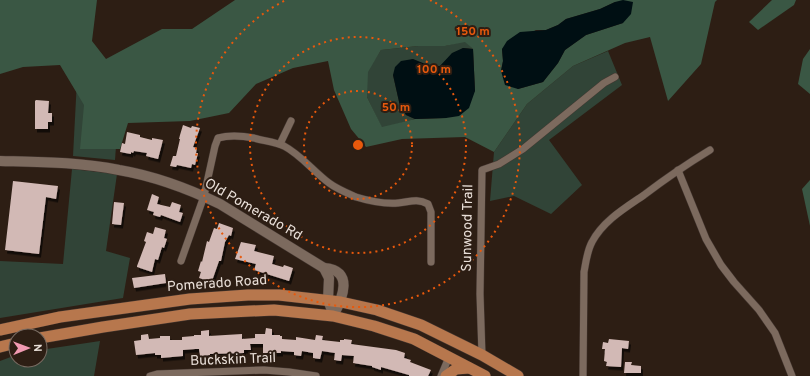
<svg xmlns="http://www.w3.org/2000/svg" width="810" height="376" font-family="Overpass,sans-serif">
<style>
.green{fill:#314437}
.forest{fill:#3a5744;fill-rule:evenodd}
.water{fill:#000f13}
.building{fill:#d2b9b5;filter:url(#shadow)}
.lines{fill:none;stroke-linecap:round;stroke-linejoin:round}
.street-casing{stroke:#443731;stroke-width:8}
.secondary-casing{stroke:#443731;stroke-width:11}
.primary-casing{stroke:#443731;stroke-width:12}
.street{stroke:#7c6a5e;stroke-width:7}
.secondary{stroke:#7c6a5e;stroke-width:10}
.primary{stroke:#b7774d;stroke-width:11}
.ring{fill:none;stroke:#e8590c;stroke-width:2;stroke-dasharray:2 4}
.labels{text-anchor:middle;dominant-baseline:central;stroke-width:4;stroke-linejoin:round;paint-order:stroke}
.street-label{font-size:14px;fill:#e9dfd8;stroke:#2d1e14}
.centre{fill:#e8590c;stroke:#2d1e14;stroke-width:2}
.ring-label{font-size:12px;text-anchor:middle;font-weight:bold;fill:#e8590c;stroke:#2d1e14;stroke-width:4;stroke-linejoin:round;paint-order:stroke}
</style>
<defs>
<filter id="shadow"><feDropShadow dx="2" dy="3.5" stdDeviation="0" flood-color="#0009"/></filter>
</defs>
<rect width="100%" height="100%" fill="#2d1e14"/>
<!-- green -->
<g class="green">
<path d="M465,41L473,49L463,48L446,60L440,66H430L412,59L393,75L400,106L406,115L415,119L382,128L367,97V72L381,50L418,46H445Z"/>
<path d="M608,51L622,85L549,140L582,185L551,214L514,196L490,201L494,152L527,104L573,66Z"/>
<path d="M77,80L120,92L115,160L73,156Z"/>
<path d="M72,169L117,174L106,251L130,258L123,298L0,318V261L63,264Z"/>
<path d="M100,341L94,376H0V361L16,355V360H40V350Z"/>
</g>
<!-- forest -->
<g class="forest">
<path d="M0,0H97L92,41L106,59L162,29H192L235,0H717L715,2L701,64L668,101L650,37L625,43L573,66L527,104L494,152L465,137L402,139L366,147L351,129L334,90L328,61L293,68L256,84L229,113L190,121L128,123L120,149H80L84,105L60,65L23,67L0,74ZM615,2L623,23L586,35L565,50L558,63L543,82L518,89L501,71L503,61L502,49L536,30H546L558,25L566,19L600,9ZM465,42L473,49L475,91L446,118L415,119L382,127L367,97L368,72L381,50L418,46H445Z"/>
<path d="M772,0H796L794,5L758,30L749,22Z"/>
<path d="M810,49V94L798,84L803,59Z"/>
<path d="M810,180V226L802,189Z"/>
</g>
<!-- water -->
<g class="water">
<path d="M623,0L633,2L631,14L623,23L586,35L565,50L558,63L543,82L518,89L505,85L501,71L503,61L502,49L507,41L520,32L546,30L558,25L566,19L600,9L615,2Z"/>
<path d="M463,48L473,49L475,91L469,108L459,116L446,118L415,119L406,115L400,106L393,75L395,67L401,61L413,59L430,66H440L452,53Z"/>
</g>
<!-- building -->
<g class="building">
<path d="M36,100L49,101L48,113H52V122H48V129H35V101Z"/>
<path d="M183,125L191,128L192,126L200,128L193,147L197,148L196,153H198L195,165L192,164L191,168L177,165L176,167L170,166L173,156H176L180,139H179L180,135Z"/>
<path d="M127,132L140,135V137L152,140V138L163,140L158,159L146,156L147,153L134,151L133,153L131,152V154L120,152L122,143L125,144Z"/>
<path d="M13,181L58,186L56,199L46,197L39,254L5,250Z"/>
<path d="M152,194L159,197L157,204L170,207L172,202L181,205L179,212L183,213L180,222L161,215L160,217L153,215L154,212L147,210Z"/>
<path d="M114,202L124,203L121,225L112,224Z"/>
<path d="M219,223L233,228L231,236L229,235L225,242L221,261H219L212,281L209,280L208,281L199,278L201,272L198,271L201,261L202,262L207,241L209,242L214,228L217,229Z"/>
<path d="M155,227L166,230L164,238L167,239L164,248L162,247L158,260L155,259L152,272L137,267V266L146,242L144,241L147,232L153,234Z"/>
<path d="M241,242L256,245L254,251L274,256L272,264L283,267L284,265L293,268L289,281L254,270L256,264L235,259Z"/>
<path d="M165,274L166,283L134,288L132,278Z"/>
<path d="M266,328L272,329V335H280V336H282V339L296,340V337L315,340L316,335L323,336L322,340L340,342V340H344V339L352,340L351,344L396,350L405,353L404,358L411,360L410,362L431,370L428,376H409V375L381,367V370L372,367V366L353,363L354,356L342,355L341,361L334,360L335,353L322,351L320,359L313,358V353L302,351L301,356L294,355V352L281,351V353H263V344H250L251,350H244V353L210,354V355L200,356L199,349H195L183,350V356L161,358V355H155V353L136,355L134,341L141,340V335L148,334L149,339L160,338V336H170V340H182V337L194,336V335H201V331L209,330V336L242,334V339L255,338V334H265Z"/>
<path d="M609,339L629,341L628,349L622,348L621,367L606,366L607,362L604,361L605,349H602L603,342L608,343Z"/>
<path d="M625,362H632L631,365L641,366V373H624Z"/>
</g>
<g class="lines">
<!-- street casing -->
<g class="street-casing">
<g id="street">
<path d="M280,144L291,121"/>
<path d="M678,170L706,239L721,265L734,282L759,310L775,333L792,376"/>
<path d="M181,261L204,196L215,146L218,138C229,135 243,136 254,138C264,141 275,142 284,146C301,155 313,171 329,183C337,189 347,193 356,197C369,201 384,204 398,203C410,202 416,198 428,204L431,212V262"/>
<path d="M482,355L480,294L482,170L499,164L523,149L604,83L615,77"/>
<path d="M150,376L157,374L264,370L289,372L316,376"/>
<path d="M441,376L449,357"/>
<path d="M583,376L584,272C586,262 587,251 592,242C603,221 625,208 644,195C665,179 687,164 710,150"/>
</g>
</g>
<!-- secondary casing -->
<g class="secondary-casing">
<g id="secondary">
<path d="M0,161C40,162 80,162 119,170C154,176 187,188 220,204L324,268C354,270 343,298 333,316"/>
<path d="M324,268L329,278L328,300L331,308"/>
</g>
</g>
<!-- primary casing -->
<g class="primary-casing">
<g id="primary">
<path d="M0,330L60,317L190,299L248,295H279L341,302L377,310L421,325L482,355L518,376"/>
<path d="M40,338L103,327L190,314L274,310L333,316L374,326L414,339L485,376"/>
<path d="M0,347L16,343"/>
<path d="M446,376L456,369L469,368"/>
</g>
</g>
<!-- street -->
<use href="#street" class="street"/>
<!-- secondary -->
<use href="#secondary" class="secondary"/>
<!-- primary -->
<use href="#primary" class="primary"/>
</g>
<!-- distance rings -->
<g class="ring">
<circle cx="358" cy="145" r="54"/>
<circle cx="358" cy="145" r="108"/>
<path d="M430 0A162 162 0 1 1 286 0"/>
</g>
<g class="labels">
<!-- street labels -->
<g class="street-label">
<text transform="translate(253 210) rotate(30)">Old Pomerado Rd</text>
<text transform="translate(468 228) rotate(-89)">Sunwood Trail</text>
<text transform="translate(217 284) rotate(-4)">Pomerado Road</text>
<text transform="translate(233 360) rotate(-2)">Buckskin Trail</text>
</g>
</g>
<circle cx="358" cy="145" r="6" class="centre"/>
<g class="ring-label">
<text x="473" y="35">150 m</text>
<text x="434" y="73">100 m</text>
<text x="396" y="111">50 m</text>
</g>
<!-- north arrow -->
<g transform="translate(28 348) rotate(89)"><circle r="19" fill="#2d1e14" stroke="#786b62"/>
<path d="M0-3L7 15L0 10L-7 15Z" fill="#f19ab2"/>
<text y="-6" font-size="11" font-weight="bold" text-anchor="middle" fill="#e9dfd8">N</text>
</g>
</svg>
